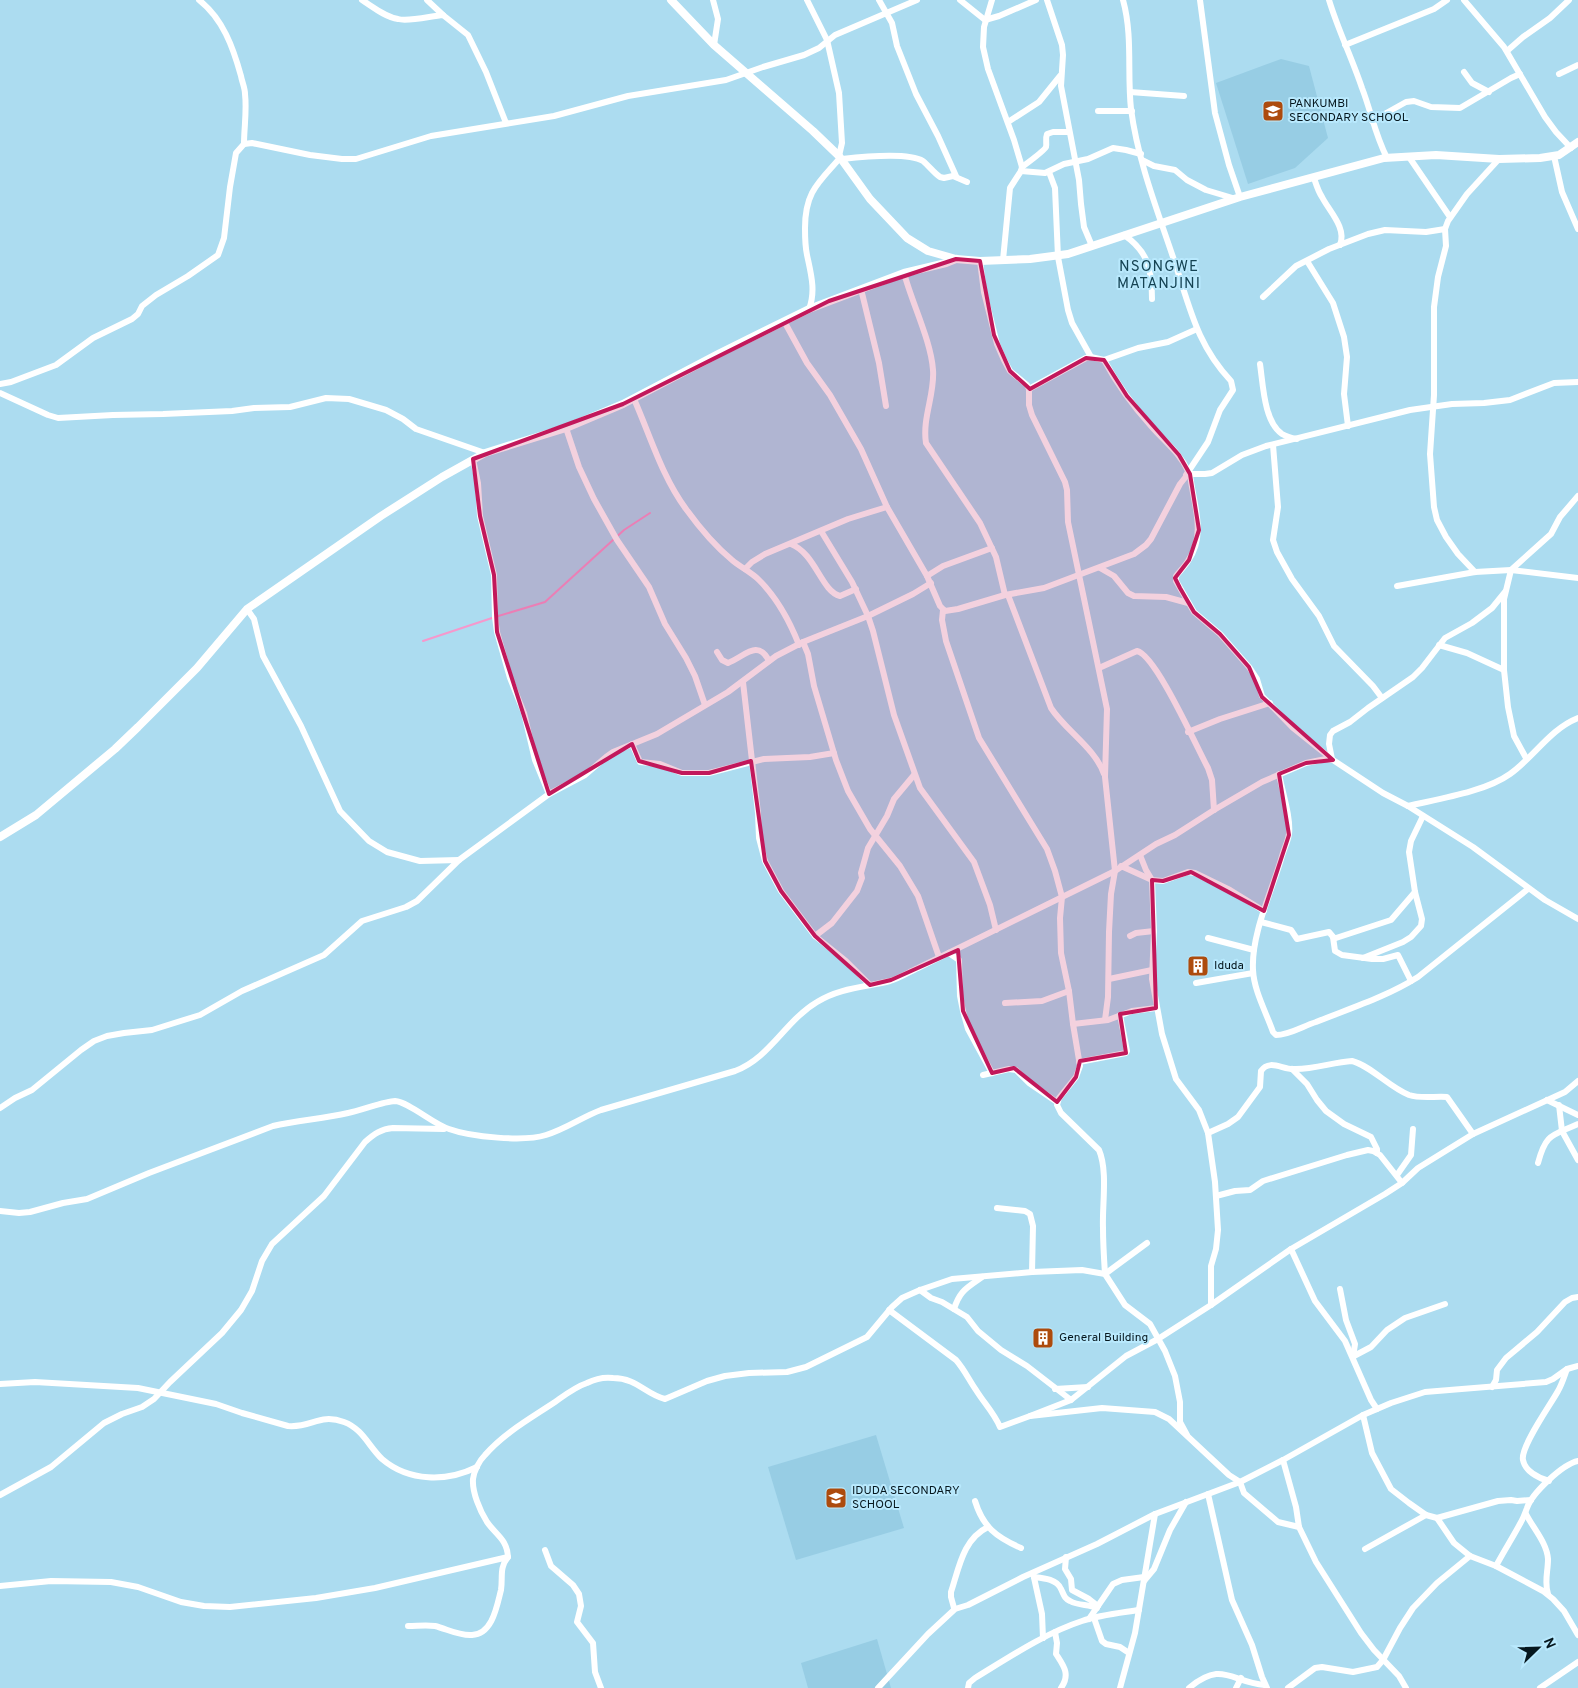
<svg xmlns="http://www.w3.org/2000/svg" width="1578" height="1688" font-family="Overpass,sans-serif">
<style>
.built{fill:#97cde4}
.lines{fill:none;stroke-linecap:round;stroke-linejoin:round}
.stream{stroke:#f698cc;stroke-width:2}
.minor{stroke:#fff;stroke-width:6}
.tertiary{stroke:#fff;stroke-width:8}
.marked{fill:#c2185b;fill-opacity:0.2;stroke:#c2185b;stroke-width:4;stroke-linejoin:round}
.labels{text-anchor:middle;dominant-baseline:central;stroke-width:4;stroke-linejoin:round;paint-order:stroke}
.poi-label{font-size:12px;fill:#06171e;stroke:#b9e9fd;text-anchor:start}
.quarter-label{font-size:15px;letter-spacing:1px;fill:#154353;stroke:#b9e9fd}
</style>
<rect width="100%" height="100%" fill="#acdcf0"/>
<!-- built -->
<g class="built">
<path d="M1281,59L1309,66L1328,138L1295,168L1248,184L1216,83Z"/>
<path d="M876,1435L904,1528L796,1560L768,1467Z"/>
<path d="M877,1639L891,1688H808L801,1663Z"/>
</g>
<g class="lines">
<!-- stream -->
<path class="stream" d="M423,641L495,617L545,602L624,530L650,513"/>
<!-- minor -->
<g class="minor">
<path d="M199,0C223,19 233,47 241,76C242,82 245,88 245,94C247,111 244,128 244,144"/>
<path d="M362,0C373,7 385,17 398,19C408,22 431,16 443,15L468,35L486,72L506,123"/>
<path d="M427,0L443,15"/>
<path d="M713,0L718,19L714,45"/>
<path d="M807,0L827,40L839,93L842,143L839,156"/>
<path d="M879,0L892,23L897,46L916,94L938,136L956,176"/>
<path d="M960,0L985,20L999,16L1036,0"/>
<path d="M992,0L984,27L983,47L988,69L1014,140L1022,167L1021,171L1010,188L1003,260"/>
<path d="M1047,0L1062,45L1063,55L1061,86L1079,180L1081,204L1084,227L1092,246"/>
<path d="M1123,0C1133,36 1127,73 1131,109C1138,162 1158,212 1175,263C1190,308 1197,345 1231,381L1233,390L1220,410L1208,442L1186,475"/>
<path d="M1200,0L1215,113L1229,165L1240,197"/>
<path d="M1329,0C1338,30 1352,58 1362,88C1371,111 1375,135 1387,158"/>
<path d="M1464,0L1504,47L1545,117L1556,132L1571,148"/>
<path d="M1345,45L1434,9L1447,0"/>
<path d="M1507,51L1523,37L1550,18L1569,0"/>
<path d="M1464,72L1472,83L1489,92"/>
<path d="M1559,74L1578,65"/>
<path d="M1130,92L1184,96"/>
<path d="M1098,111H1132"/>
<path d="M1372,121L1406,102L1414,101L1431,107L1460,108L1511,78L1520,74"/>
<path d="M1008,122L1039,102L1060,76"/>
<path d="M1554,156L1562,192L1578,229"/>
<path d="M1409,157L1450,217"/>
<path d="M842,159C860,157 908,152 923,161C929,166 934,173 940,177L944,178L953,176L967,182"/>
<path d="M1142,160L1154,166L1175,170L1187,180L1206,190L1236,199"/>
<path d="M1022,167C1026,164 1044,151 1046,147C1047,143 1045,139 1047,134L1053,132H1069"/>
<path d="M1021,171L1045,173L1064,164L1088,159L1113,148L1126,150L1141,154"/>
<path d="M1049,172L1055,188L1058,257L1068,310L1072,323L1091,357"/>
<path d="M1314,178C1316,184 1318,191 1322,197C1329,211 1347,228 1340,245"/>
<path d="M1124,235C1149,252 1152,271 1152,299"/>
<path d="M980,261L984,292L997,344L1004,360L1010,371L1027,385L1029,389V405L1032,415L1065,482L1067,490L1068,522L1107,709L1105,777L1115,871L1111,894L1109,932L1108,997L1105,1020"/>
<path d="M1307,261L1333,303L1344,337L1347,357L1344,394L1348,426"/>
<path d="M904,273C912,303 931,341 933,370C935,394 922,418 926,443L980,523L996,557L1005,595"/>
<path d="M861,289L879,363L886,406"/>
<path d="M1263,297L1296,266L1329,249L1368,234L1385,230L1426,232L1445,229"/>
<path d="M809,309C816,291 811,274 807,255C805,246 805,237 805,228C805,192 818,183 840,158"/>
<path d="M784,321L807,363L830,395L861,449L887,507L927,576L940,606L945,611L958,609L1005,595L1044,588L1134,554L1146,545L1151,539L1180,484L1188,474H1205L1212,473L1242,455L1266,446L1410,410L1452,404L1484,403L1510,400L1554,383L1578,382"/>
<path d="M1104,360C1117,384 1133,406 1151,426C1164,441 1180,453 1188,471"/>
<path d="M1260,364C1263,384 1264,422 1282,434C1287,437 1292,438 1297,439"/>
<path d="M0,384L11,382L56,365L93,338L132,319L138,314L142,306L156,295L188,276L218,255L224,238L230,187L236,153L244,144L252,143L310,155L342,159H356L431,136L554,116L628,96L726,80L763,67L804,55L819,48L835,35L917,0"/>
<path d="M1029,389L1086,358L1091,357L1104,360L1138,348L1168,342L1197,329"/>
<path d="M0,393L48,415L58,418L113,415L163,414L232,411L254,408L290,407L326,398L349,399L386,410L403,419L416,429L485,453"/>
<path d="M634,399C650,435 662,477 686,509C699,527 715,546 732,560C740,567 751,572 759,580C777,598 790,622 799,645"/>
<path d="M566,428L579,467L594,499L617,540L649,587L665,624L686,658L695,676L705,705"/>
<path d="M1273,445L1278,507L1273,540L1277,552L1292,579L1319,616L1334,646L1373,686L1382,698"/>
<path d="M473,459L478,483L480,516L494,575L495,617L497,632L510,678L524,713L535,760L549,794"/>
<path d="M1190,474C1193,503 1207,534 1188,561C1185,566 1180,571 1176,576V581L1194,612L1220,634L1249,667L1257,679L1262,696L1293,728L1333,760"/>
<path d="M821,531L852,582L868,616L873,631L894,715L920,788L974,862L990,905L996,930"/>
<path d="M791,544C816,554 821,591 840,596L856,589"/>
<path d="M1100,568L1114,576L1128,593L1134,596L1166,597L1188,603"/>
<path d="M745,569L752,562L765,554L848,519L887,507"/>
<path d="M1475,572L1458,554L1446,537L1437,520L1434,507L1430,454L1434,395V307L1438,277L1446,246L1445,229L1448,221L1467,194L1499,159"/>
<path d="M927,576L943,566L992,548"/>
<path d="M1397,586L1475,572L1511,570L1578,578"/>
<path d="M1008,595L1051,708C1066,731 1095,748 1104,774"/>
<path d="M247,609L254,619L263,656L301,726L340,811L369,841L387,852L420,861L459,860"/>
<path d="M943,610L942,620L946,641L979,738L1047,849L1055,871L1062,897L1060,918L1061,953L1069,991L1073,1024L1080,1066L1076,1077L1059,1098L1057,1105L1061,1113L1099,1150C1108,1171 1102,1205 1103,1228C1103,1243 1104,1259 1105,1274"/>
<path d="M803,642L808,654L814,686L836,760L848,791L870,829L900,866L918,896L939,957"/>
<path d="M1439,645L1467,653L1504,670"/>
<path d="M717,652L722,660L728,663C745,656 758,639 769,661"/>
<path d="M1099,668L1137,651C1156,655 1197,748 1208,768L1212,780L1214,810"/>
<path d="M743,682L758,813L759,838L765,861L781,891L815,936L846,961L870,985"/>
<path d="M1188,732L1220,719L1270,703"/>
<path d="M632,744L640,762L660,764L682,773H709L764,759L810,757L834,753"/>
<path d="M1526,758L1514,736L1508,707L1504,670V599L1511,570L1551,534L1560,517L1578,496"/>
<path d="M1332,759L1329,744L1330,735L1333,731L1350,722L1368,708L1413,677L1422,668L1445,638L1472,623L1492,608L1505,592"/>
<path d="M1279,774C1282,791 1291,817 1289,834C1288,841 1284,849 1282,856C1272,891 1251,934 1253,970C1254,991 1266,1012 1273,1032L1276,1035C1289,1035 1303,1026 1316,1022C1351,1008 1386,997 1418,977L1528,889"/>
<path d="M1408,806C1438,799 1485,792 1510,774C1534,757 1550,729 1578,718"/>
<path d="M1140,855L1146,870L1152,880L1154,931L1152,979L1162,1034L1176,1079L1199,1110L1208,1133L1215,1182L1218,1230L1216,1249L1211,1266V1305"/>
<path d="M1121,866L1152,880L1163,881L1188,872L1195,873L1230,890L1264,911"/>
<path d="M1261,922L1291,930L1297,939L1329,932L1334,938H1336L1391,920L1415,892"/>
<path d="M815,936L832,923L857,891L862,878L861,873L868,848L887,816L894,799L914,775"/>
<path d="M1130,936L1136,933L1154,931"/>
<path d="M1333,937L1335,951L1342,955L1372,959H1383L1398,955L1411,981"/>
<path d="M1208,938L1254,950"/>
<path d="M949,953L959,960L960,996L963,1011L968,1029L992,1073"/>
<path d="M1363,958L1403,942L1411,937L1421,926L1422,919L1415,892L1409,852L1411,841L1423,816"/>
<path d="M1109,979L1152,970"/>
<path d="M1196,983L1253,973"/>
<path d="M1005,1003L1042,1001L1069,991"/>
<path d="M1073,1024L1108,1020L1132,1011L1156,1008"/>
<path d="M1079,1062L1126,1053L1127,1051L1120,1015"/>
<path d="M1292,1069L1307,1084L1317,1100L1326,1111L1344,1124L1371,1137L1377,1149V1153"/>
<path d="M983,1075L1009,1069L1016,1070L1029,1083L1057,1102"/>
<path d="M1547,1100L1578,1115"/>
<path d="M1559,1105L1562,1131L1578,1160"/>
<path d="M0,1108L15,1098L32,1090L81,1050L94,1041L107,1036L124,1033L152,1030L200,1015L242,991L324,955L362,921L406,907L417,901L459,860L549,794L585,775L606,757L613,752L657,734L728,692L776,656L803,642L868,616L913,594L931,583"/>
<path d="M1208,1133L1228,1124L1238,1117L1260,1087L1261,1071C1269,1059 1282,1069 1293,1069C1313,1070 1333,1062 1352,1061C1371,1066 1389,1087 1409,1095C1421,1099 1435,1096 1447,1097L1473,1134"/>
<path d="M1538,1163C1546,1133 1552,1136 1578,1124"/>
<path d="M1397,1175L1411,1155L1413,1129"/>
<path d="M1216,1196L1235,1191L1250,1190L1263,1181L1347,1155L1368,1150L1373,1151L1380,1155L1402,1183"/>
<path d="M997,1208L1025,1211L1030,1214L1033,1226L1032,1272"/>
<path d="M0,1211L19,1213L30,1212L63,1203L87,1199L149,1173L273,1126C297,1120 323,1119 348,1113C360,1111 385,1101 395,1101C409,1102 433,1124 449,1129C471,1137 524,1142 546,1135C566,1129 582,1117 601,1110L735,1071C770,1058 785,1021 817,1002C839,988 865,987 890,981C900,978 909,972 918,968L1115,871L1156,844L1175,835L1214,810L1262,782L1306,763L1326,759L1333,760L1383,793L1408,806L1473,847L1545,900L1578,919"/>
<path d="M1291,1249L1315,1301L1345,1341L1371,1400L1377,1409"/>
<path d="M1105,1274L1147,1243"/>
<path d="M1340,1289L1346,1320L1355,1344L1353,1357"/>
<path d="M920,1290L931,1298L942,1302L967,1317L978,1331L1001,1350L1027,1366L1071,1400"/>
<path d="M954,1309C960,1290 967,1288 982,1277"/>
<path d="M889,1310L956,1360C964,1369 969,1380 976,1390C984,1403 994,1413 1000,1427L1030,1416L1102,1408L1155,1412L1169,1419L1229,1475L1240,1482L1244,1493L1278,1522L1299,1527"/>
<path d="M1354,1356L1371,1347L1387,1330L1405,1318L1445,1304"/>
<path d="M0,1384L35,1382L138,1388L216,1404L242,1413L288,1426C312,1428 319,1413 344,1422C363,1429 369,1447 382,1459C409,1482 447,1482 477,1467"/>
<path d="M1492,1387L1496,1380L1497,1370L1506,1358L1537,1332L1565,1302L1572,1298L1578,1297"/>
<path d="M1055,1389L1088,1387"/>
<path d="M1363,1415L1372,1453L1391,1489L1409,1503L1426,1515L1437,1518L1454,1543L1470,1556L1496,1566L1543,1591L1553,1599L1564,1611L1578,1635"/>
<path d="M1030,1416L1071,1400L1126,1356L1158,1339L1211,1305L1291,1249L1385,1194L1402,1183L1418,1168L1473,1134L1565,1092L1578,1081"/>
<path d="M1283,1460L1296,1507L1299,1527L1316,1562L1361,1633L1374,1650L1399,1676L1406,1688"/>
<path d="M1549,1481C1538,1478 1525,1471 1523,1460C1520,1447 1551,1404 1558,1391C1562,1384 1564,1377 1567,1369"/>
<path d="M1208,1494L1232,1600L1252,1645L1262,1677L1267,1688"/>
<path d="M0,1495L51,1467L104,1423L122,1414L142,1407L154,1399L170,1382L222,1333L241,1310L252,1291L262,1261L272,1244L324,1196L365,1142C374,1134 381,1129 393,1128L444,1129"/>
<path d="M975,1501C983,1527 996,1537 1021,1548"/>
<path d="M1526,1514C1533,1528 1547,1543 1548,1559C1548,1572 1544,1582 1548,1594"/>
<path d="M1437,1518L1498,1501L1511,1500L1517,1501L1531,1500"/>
<path d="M1365,1549L1426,1515"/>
<path d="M545,1550L551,1566L573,1585L579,1594L581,1606L577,1622L593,1643L595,1672L601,1688"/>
<path d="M1066,1557L1065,1569L1071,1579L1072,1590L1089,1599L1098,1606"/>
<path d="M1496,1566C1504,1551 1513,1537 1521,1522C1524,1517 1525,1513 1527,1508C1532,1493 1563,1464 1578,1461"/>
<path d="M1033,1573L1042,1614L1043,1638"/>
<path d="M1034,1577C1043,1578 1057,1579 1061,1589C1064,1595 1064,1598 1070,1601C1079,1606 1088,1604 1097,1608"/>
<path d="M1144,1581L1154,1569L1170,1530L1186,1502"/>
<path d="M0,1586L51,1581L111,1582L138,1587L181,1602L204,1606L230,1607L316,1598L375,1588L508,1557"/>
<path d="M954,1608L951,1597V1592C959,1568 963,1539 988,1527"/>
<path d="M1094,1618L1102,1641L1106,1644L1120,1647L1129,1653"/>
<path d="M1089,1619L1113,1584L1122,1580L1144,1577"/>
<path d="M408,1626C417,1626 426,1625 435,1626C447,1629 459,1636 472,1635C493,1634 497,1605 501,1590C503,1577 499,1568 508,1557C507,1539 496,1535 487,1522C480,1511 472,1492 473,1479C474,1471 479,1461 485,1455C504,1433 531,1418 555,1402C565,1395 575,1387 587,1383C595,1379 605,1377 613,1378C637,1378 645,1394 665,1399L707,1381L725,1376L749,1373L787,1372L806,1367L867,1337L892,1307L902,1298L920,1290L952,1279L1032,1272L1082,1270L1105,1274L1125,1305L1150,1324L1165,1351L1175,1376L1180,1402V1422L1187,1435"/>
<path d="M1055,1632L1057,1643L1056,1654C1063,1665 1071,1674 1061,1688"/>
<path d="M878,1688L928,1634L955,1609L968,1605L1023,1577L1097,1544L1155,1514L1240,1482L1283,1460L1363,1415L1391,1403L1425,1392L1546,1382L1553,1379L1567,1369L1578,1366"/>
<path d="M968,1688L969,1683L975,1678C1008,1658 1045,1633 1082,1621C1100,1615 1120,1613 1139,1610"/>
<path d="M1120,1688L1135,1633L1155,1514"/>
<path d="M1189,1688C1223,1660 1230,1682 1265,1685"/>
<path d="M1236,1688L1241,1678"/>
<path d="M1288,1688L1315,1668L1322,1667L1353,1672L1377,1667L1383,1660L1400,1628L1413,1608L1437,1583L1470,1556"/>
<path d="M1540,1688L1578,1662"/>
</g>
<!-- tertiary -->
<g class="tertiary">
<path d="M671,0L714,45L813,131L839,156L870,199L907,238L928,251L956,259L980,261L1030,259L1068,254L1240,197L1384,158L1436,155L1499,159L1540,158L1559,155L1578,142"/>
<path d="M0,837L36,815L115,749L138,727L197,668L247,609L381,516L442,477L485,453L566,428L623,404L720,353L809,309L904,273L946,263L956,259"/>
</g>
</g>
<!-- marked area -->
<path class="marked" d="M956,259L980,261L994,335L1010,371L1030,389L1086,358L1104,360L1127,396L1179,455L1190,474L1199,530L1189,560L1175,578L1180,588L1194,612L1220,634L1249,667L1262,697L1333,760L1306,763L1279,774L1289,835L1264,911L1191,872L1163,881L1152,880L1156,1008L1120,1014L1126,1053L1080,1061L1076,1077L1057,1102L1014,1068L992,1073L963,1011L958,950L891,980L870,985L815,936L781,891L765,861L751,761L709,773H682L639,761L632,744L549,794L497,632L494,575L480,516L473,459L623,404L829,301Z"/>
<!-- icons -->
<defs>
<g id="school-square" transform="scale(1.125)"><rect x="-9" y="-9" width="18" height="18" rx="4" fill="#ad4b0d" stroke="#b9e9fd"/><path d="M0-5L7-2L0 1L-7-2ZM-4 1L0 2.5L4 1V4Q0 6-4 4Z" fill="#fff"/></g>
<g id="building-square" transform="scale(1.125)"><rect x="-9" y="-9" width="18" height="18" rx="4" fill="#ad4b0d" stroke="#b9e9fd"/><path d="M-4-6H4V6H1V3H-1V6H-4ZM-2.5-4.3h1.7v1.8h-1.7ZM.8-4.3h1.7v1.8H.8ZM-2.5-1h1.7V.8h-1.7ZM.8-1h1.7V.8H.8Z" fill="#fff"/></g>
</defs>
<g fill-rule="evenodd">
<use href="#school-square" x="1273" y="111"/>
<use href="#building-square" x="1198" y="966"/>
<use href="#building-square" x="1043" y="1338"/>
<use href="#school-square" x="836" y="1498"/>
</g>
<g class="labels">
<!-- poi labels -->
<g class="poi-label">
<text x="1289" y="104">PANKUMBI<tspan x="1289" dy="14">SECONDARY SCHOOL</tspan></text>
<text x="1214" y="966">Iduda</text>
<text x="1059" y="1338">General Building</text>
<text x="852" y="1491">IDUDA SECONDARY<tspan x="852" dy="14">SCHOOL</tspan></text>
</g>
<!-- quarter labels -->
<g class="quarter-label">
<text x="1159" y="267">NSONGWE<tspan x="1159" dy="17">MATANJINI</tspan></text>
</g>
</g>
<!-- north arrow -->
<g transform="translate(1538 1648) rotate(67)" stroke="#b9e9fd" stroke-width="4" paint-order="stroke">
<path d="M0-4L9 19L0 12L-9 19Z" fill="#06171e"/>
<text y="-8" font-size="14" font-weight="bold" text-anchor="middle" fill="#06171e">N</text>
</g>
</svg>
